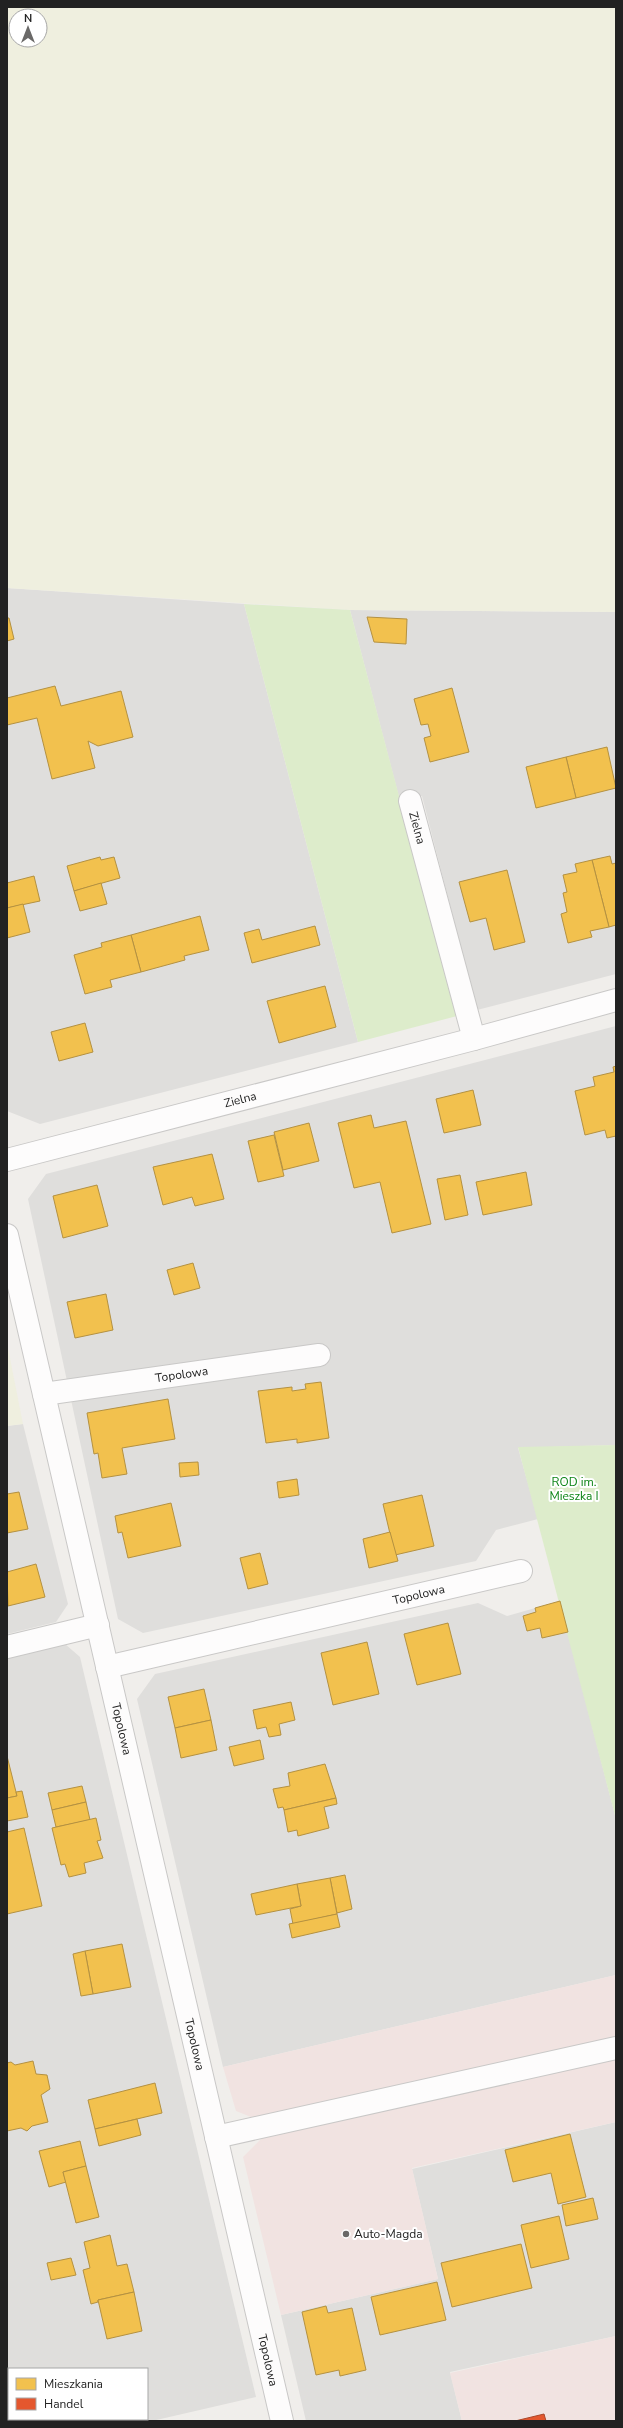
<svg xmlns="http://www.w3.org/2000/svg" width="623" height="2428" font-family="'Nunito Sans',sans-serif">
<style>
.residential{fill:#dfdedc;fill-rule:evenodd}
.commercial{fill:#f1e3e1}
.farmland{fill:#efefdf;fill-rule:evenodd}
.grass{fill:#ddeccb}
.homes{fill:#f2c14e;stroke:#b49141}
.shops{fill:#e4572e;stroke:#aa472a}
.lines{fill:none;stroke-linecap:round;stroke-linejoin:round}
.minor-casing{stroke:#c9c8c7;stroke-width:24}
.minor{stroke:#fdfcfc;stroke-width:22}
.poi-dot{fill:#6a6968;stroke:#fff;stroke-width:1.5}
.labels{text-anchor:middle;dominant-baseline:central;stroke-width:4;stroke-linejoin:round;paint-order:stroke}
.street-label{font-size:12px;fill:#222;stroke:#fff}
.park-label{font-size:12px;fill:#0c8416;stroke:#fff}
.poi-label{font-size:12px;fill:#222;stroke:#fff;text-anchor:start}
</style>
<rect width="100%" height="100%" fill="#f0eeeb"/>
<!-- residential -->
<g class="residential">
<path d="M7,588L244,604L358,1042L40,1124L7,1111Z"/>
<path d="M350,610L616,612V974L477,1010L422,796L400,801Z"/>
<path d="M616,1026V1445L518,1448L538,1519L496,1530L476,1561L143,1633L118,1619L28,1199L46,1174Z"/>
<path d="M23,1424L68,1604L56,1622L7,1634V1426Z"/>
<path d="M560,1601L616,1819V1975L223,2067L137,1699L155,1674L478,1603L507,1616Z"/>
<path d="M65,1644L80,1657L256,2397L152,2421H7V1658ZM9,2369H147V2419H9Z"/>
<path d="M616,2122V2336L450,2372L462,2421H306L281,2315L438,2279L412,2169Z"/>
</g>
<!-- commercial -->
<g class="commercial">
<path d="M616,1975V2122L412,2168L438,2279L281,2315L243,2157L261,2139L256,2119L236,2111L223,2067Z"/>
<path d="M616,2336V2421H462L450,2373Z"/>
</g>
<!-- farmland -->
<g class="farmland">
<path d="M7,7H616V612L350,610L7,588ZM16,16H40V40H16Z"/>
<path d="M7,1343L23,1424L7,1426Z"/>
</g>
<!-- grass -->
<g class="grass">
<path d="M244,604L350,610L457,1016L358,1042Z"/>
<path d="M616,1445V1819L518,1447Z"/>
</g>
<!-- homes -->
<g class="homes">
<path d="M367,617L407,619L406,644L374,642Z"/>
<path d="M7,618H9L14,639L7,641Z"/>
<path d="M55,686L61,706L121,691L133,737L98,746L88,741L95,768L52,779L37,718L7,725V698Z"/>
<path d="M452,688L469,752L430,762L424,738L431,736L428,724L421,725L414,699Z"/>
<path d="M607,747L616,788L576,798L566,757Z"/>
<path d="M566,757L576,798L536,808L526,767Z"/>
<path d="M610,856L612,864L616,863V925L609,927L592,860Z"/>
<path d="M100,857L101,860L114,857L120,878L74,891L67,866Z"/>
<path d="M592,860L609,927L590,931L592,937L568,943L561,914L567,912L563,893L567,892L563,875L577,872L575,864Z"/>
<path d="M507,870L525,942L494,950L486,918L470,922L459,882Z"/>
<path d="M34,876L40,901L7,908V883Z"/>
<path d="M101,883L107,904L80,911L74,891Z"/>
<path d="M23,904L30,932L7,938V908Z"/>
<path d="M200,916L209,950L184,956L185,960L141,972L131,935Z"/>
<path d="M315,926L320,945L252,963L244,933L259,929L262,940Z"/>
<path d="M131,935L141,972L110,980L112,987L85,994L74,955L102,947L101,943Z"/>
<path d="M325,986L336,1027L279,1043L267,1001Z"/>
<path d="M85,1023L93,1052L59,1061L51,1032Z"/>
<path d="M616,1066V1136L607,1138L605,1130L585,1135L575,1091L595,1086L593,1077L614,1072L613,1067Z"/>
<path d="M473,1090L481,1125L444,1133L436,1099Z"/>
<path d="M371,1115L374,1128L406,1121L431,1224L392,1233L380,1182L354,1188L338,1123Z"/>
<path d="M309,1123L319,1161L283,1170L274,1132Z"/>
<path d="M274,1135L284,1176L258,1182L248,1141Z"/>
<path d="M212,1154L224,1199L195,1206L192,1197L163,1205L153,1167Z"/>
<path d="M526,1172L532,1205L483,1215L476,1182Z"/>
<path d="M460,1175L468,1215L445,1220L437,1179Z"/>
<path d="M97,1185L108,1226L63,1238L53,1196Z"/>
<path d="M193,1263L200,1288L174,1295L167,1270Z"/>
<path d="M106,1294L113,1330L75,1338L67,1302Z"/>
<path d="M321,1382L329,1438L297,1443V1439L266,1443L258,1391L292,1387V1391L306,1389L305,1384Z"/>
<path d="M168,1399L175,1439L122,1448L127,1474L102,1478L98,1453L94,1454L87,1413Z"/>
<path d="M198,1462L199,1475L180,1477L179,1463Z"/>
<path d="M297,1479L299,1495L279,1498L277,1482Z"/>
<path d="M19,1492L28,1529L7,1533V1494Z"/>
<path d="M422,1495L434,1546L395,1555L383,1504Z"/>
<path d="M171,1503L181,1546L128,1558L122,1532L118,1533L115,1516Z"/>
<path d="M390,1532L398,1561L369,1568L363,1539Z"/>
<path d="M260,1553L268,1584L248,1589L240,1558Z"/>
<path d="M36,1564L45,1597L8,1606L7,1572Z"/>
<path d="M560,1601L568,1632L542,1638L540,1628L527,1631L523,1616L536,1612L535,1608Z"/>
<path d="M448,1623L461,1674L417,1685L404,1634Z"/>
<path d="M367,1642L379,1694L333,1705L321,1653Z"/>
<path d="M204,1689L211,1720L175,1728L168,1697Z"/>
<path d="M291,1702L295,1720L279,1724L281,1735L269,1737L266,1727L257,1729L253,1710Z"/>
<path d="M211,1720L217,1750L181,1758L175,1728Z"/>
<path d="M260,1740L264,1759L234,1766L229,1747Z"/>
<path d="M7,1756L17,1796L7,1798Z"/>
<path d="M325,1764L336,1798L284,1810L283,1807L278,1808L273,1789L290,1786L288,1773Z"/>
<path d="M82,1786L86,1802L52,1810L48,1793Z"/>
<path d="M22,1791L28,1817L7,1821V1798L17,1796L16,1792Z"/>
<path d="M336,1798L337,1804L324,1807L329,1828L298,1836L297,1830L288,1832L284,1810Z"/>
<path d="M86,1802L90,1820L56,1827L52,1810Z"/>
<path d="M96,1818L101,1840L97,1841L103,1858L84,1863L86,1873L69,1877L65,1864L61,1865L52,1828Z"/>
<path d="M24,1828L42,1906L7,1914V1832Z"/>
<path d="M345,1875L352,1909L337,1913L330,1878Z"/>
<path d="M330,1878L337,1914L293,1924L290,1909L301,1906L297,1884Z"/>
<path d="M297,1884L301,1906L256,1915L251,1894Z"/>
<path d="M337,1914L340,1927L292,1938L289,1924Z"/>
<path d="M122,1944L131,1987L93,1994L85,1951Z"/>
<path d="M85,1951L93,1994L81,1996L73,1954Z"/>
<path d="M33,2061L36,2074L47,2075L50,2089L41,2095L48,2122L32,2126L27,2131L21,2128L7,2131V2063L11,2062L15,2065Z"/>
<path d="M155,2083L162,2113L95,2129L88,2100Z"/>
<path d="M137,2119L141,2135L99,2146L95,2129Z"/>
<path d="M570,2134L586,2197L558,2204L551,2173L513,2182L505,2150Z"/>
<path d="M80,2141L86,2166L63,2172L66,2182L49,2187L39,2151Z"/>
<path d="M86,2166L99,2217L76,2223L63,2172Z"/>
<path d="M593,2198L598,2219L566,2226L562,2205Z"/>
<path d="M559,2216L569,2259L531,2268L521,2225Z"/>
<path d="M110,2235L117,2266L127,2264L134,2292L98,2300V2302L91,2304L83,2270L90,2268L84,2242Z"/>
<path d="M521,2244L532,2288L452,2307L441,2263Z"/>
<path d="M71,2258L76,2275L51,2280L47,2263Z"/>
<path d="M437,2282L446,2320L380,2335L371,2297Z"/>
<path d="M134,2292L142,2331L107,2339L98,2300Z"/>
<path d="M326,2306L328,2313L352,2308L366,2370L340,2376L339,2370L316,2375L302,2312Z"/>
</g>
<!-- shops -->
<path class="shops" d="M544,2414L546,2421H515Z"/>
<g class="lines">
<!-- minor casing -->
<g class="minor-casing">
<g id="minor">
<path id="s1" d="M410,801L474,1039"/>
<path id="s2" d="M7,1160L474,1039L616,1000"/>
<path id="s3" d="M7,1235L282,2421"/>
<path id="s4" d="M44,1394L319,1355"/>
<path d="M7,1647L98,1625"/>
<path id="s5" d="M107,1667L521,1571"/>
<path d="M216,2137L616,2048"/>
</g>
</g>
<!-- minor -->
<use href="#minor" class="minor"/>
</g>
<!-- markers -->
<circle class="poi-dot" cx="346" cy="2234" r="4"/>
<g class="labels">
<!-- street labels -->
<g class="street-label">
<text stroke="none"><textPath href="#s1" startOffset="28">Zielna</textPath></text>
<text stroke="none"><textPath href="#s2" startOffset="241">Zielna</textPath></text>
<text stroke="none"><textPath href="#s4" startOffset="139">Topolowa</textPath></text>
<text stroke="none"><textPath href="#s5" startOffset="320">Topolowa</textPath></text>
<text stroke="none"><textPath href="#s3" startOffset="507">Topolowa</textPath></text>
<text stroke="none"><textPath href="#s3" startOffset="831">Topolowa</textPath></text>
<text stroke="none"><textPath href="#s3" startOffset="1155">Topolowa</textPath></text>
</g>
<!-- park labels -->
<g class="park-label">
<text x="574" y="1482">ROD im.<tspan x="574" dy="14">Mieszka I</tspan></text>
</g>
<!-- poi labels -->
<g class="poi-label">
<text x="354" y="2234">Auto-Magda</text>
</g>
</g>
<!-- border -->
<rect width="623" height="2428" fill="none" stroke="#222222" stroke-width="16"/>
<!-- legend -->
<rect x="8" y="2368" width="140" height="52" fill="#ffffff" stroke="#a7a7a7"/>
<rect x="16" y="2378" width="20" height="12" fill="#f2c14e" stroke="#a7a7a7"/>
<text x="44" y="2388" font-size="12" fill="#222222">Mieszkania</text>
<rect x="16" y="2398" width="20" height="12" fill="#e4572e" stroke="#a7a7a7"/>
<text x="44" y="2408" font-size="12" fill="#222222">Handel</text>
<!-- north arrow -->
<g transform="translate(28 28)"><circle r="19" fill="#ffffff" stroke="#a7a7a7"/>
<path d="M0-3L7 15L0 10L-7 15Z" fill="#6a6968"/>
<text y="-6" font-size="11" font-weight="bold" text-anchor="middle" fill="#222222">N</text>
</g>
</svg>
